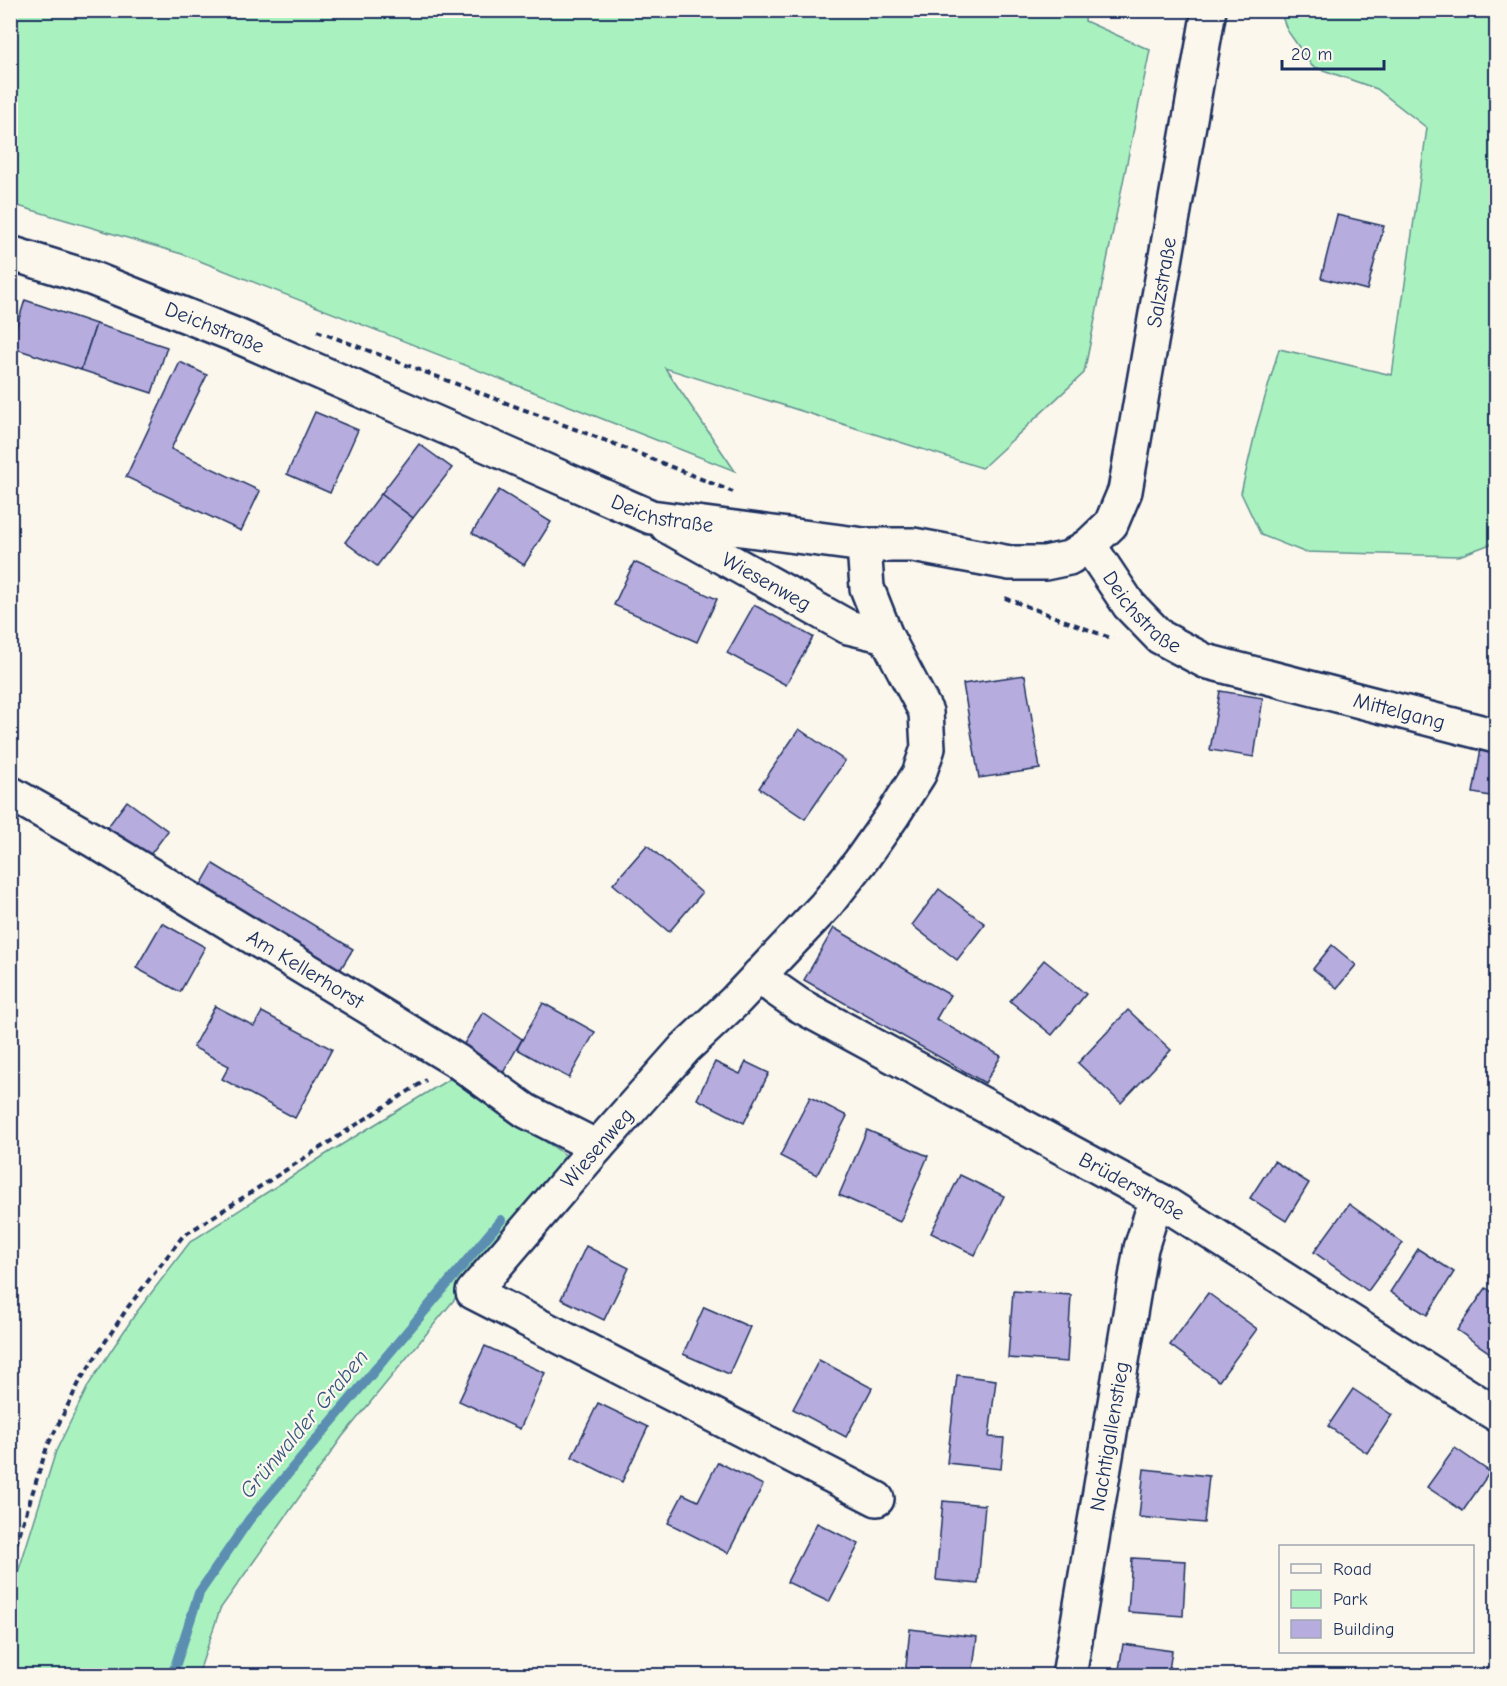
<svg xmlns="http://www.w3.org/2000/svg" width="1507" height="1686" font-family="'Comic Neue',sans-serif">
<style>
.green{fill:#a9f2c0;stroke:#62908f;stroke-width:1.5}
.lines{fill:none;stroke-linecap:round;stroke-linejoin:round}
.stream{stroke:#5c8eb1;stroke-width:10}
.building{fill:#b6acdd;stroke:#1b2f5e;stroke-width:1.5}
.street-casing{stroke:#1b2f5e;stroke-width:38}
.path{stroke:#1b2f5e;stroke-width:4;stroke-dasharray:6 4.5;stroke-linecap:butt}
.street{stroke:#fbf7ec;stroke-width:33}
.labels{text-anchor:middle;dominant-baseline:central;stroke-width:4.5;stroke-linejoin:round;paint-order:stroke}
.street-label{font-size:21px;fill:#1b2f5e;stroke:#fbf7ec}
.water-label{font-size:22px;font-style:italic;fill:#365681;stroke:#fbf7ec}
</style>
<rect width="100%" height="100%" fill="#fbf7ec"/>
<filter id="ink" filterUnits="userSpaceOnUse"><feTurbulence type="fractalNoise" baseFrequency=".0167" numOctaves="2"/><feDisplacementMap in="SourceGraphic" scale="12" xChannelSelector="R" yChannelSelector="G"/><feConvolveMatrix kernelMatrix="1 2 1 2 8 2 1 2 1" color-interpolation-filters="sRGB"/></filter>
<g filter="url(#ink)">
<!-- green -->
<g class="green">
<path d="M1086,10L1085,21L1150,50L1084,373L982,468L665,368L735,471L182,254L11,204V11Z"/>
<path d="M1280,11H1496V542L1459,556L1304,552L1261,535L1241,493L1257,425L1279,349L1392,375L1427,128L1377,89L1312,66L1287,30Z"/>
<path d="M451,1078L570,1158L342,1437L220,1609L198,1675L11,1676V1595L56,1451L89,1384L136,1313L190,1242L328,1153Z"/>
</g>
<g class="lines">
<!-- stream -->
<path class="stream" d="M172,1676L199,1593L249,1520L501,1220"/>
</g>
<!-- building -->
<g class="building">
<path d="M1337,215L1384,226L1367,290L1321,278Z"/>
<path d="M25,300L96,324L81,370L10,347Z"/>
<path d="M96,324L167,347L152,393L81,370Z"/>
<path d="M180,362L207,375L171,449L260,491L241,531L126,477Z"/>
<path d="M315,412L358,430L330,493L287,474Z"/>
<path d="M419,444L452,468L413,518L381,494Z"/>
<path d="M499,490L551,522L524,565L472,533Z"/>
<path d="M381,494L413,518L377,566L345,542Z"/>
<path d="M634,562L717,599L697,642L614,605Z"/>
<path d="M754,605L813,637L786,685L727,653Z"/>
<path d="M1025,675L1040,769L979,778L963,684Z"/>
<path d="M1220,691L1263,698L1254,757L1210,750Z"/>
<path d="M799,729L845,761L805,819L759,788Z"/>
<path d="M1482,743L1496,746V797L1473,793Z"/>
<path d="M127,801L168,831L144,863L103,833Z"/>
<path d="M647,845L702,893L669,932L613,884Z"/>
<path d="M213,864L353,949L337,975L198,890Z"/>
<path d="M939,889L985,924L957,960L912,925Z"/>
<path d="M162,923L205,947L180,992L136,968Z"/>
<path d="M834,928L950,995L936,1019L1001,1056L985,1083L804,980Z"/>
<path d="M1332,945L1356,965L1337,988L1313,969Z"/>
<path d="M1044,960L1086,994L1052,1035L1010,1001Z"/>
<path d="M543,1003L595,1032L569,1078L517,1049Z"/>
<path d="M215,1006L254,1026L262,1012L332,1049L295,1118L222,1079L229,1066L193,1047Z"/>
<path d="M1128,1010L1171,1050L1121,1103L1078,1063Z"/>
<path d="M483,1012L522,1039L503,1073L462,1047Z"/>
<path d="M715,1062L740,1074L746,1062L769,1073L744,1123L697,1099Z"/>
<path d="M810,1097L847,1116L817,1175L780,1156Z"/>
<path d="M867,1130L928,1156L900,1222L839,1195Z"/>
<path d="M1274,1161L1309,1183L1286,1221L1250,1198Z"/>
<path d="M960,1175L1004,1196L975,1255L931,1233Z"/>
<path d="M1349,1204L1403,1243L1368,1291L1314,1252Z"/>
<path d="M586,1246L629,1268L604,1320L561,1299Z"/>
<path d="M1418,1249L1454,1272L1427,1315L1390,1292Z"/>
<path d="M1486,1288L1496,1295V1357L1457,1330Z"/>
<path d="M1013,1291L1071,1295L1067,1362L1008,1358Z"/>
<path d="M1208,1293L1257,1329L1219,1381L1170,1345Z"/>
<path d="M704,1307L750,1327L729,1374L683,1354Z"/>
<path d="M485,1346L545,1373L520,1429L459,1401Z"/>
<path d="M819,1360L872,1388L846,1437L793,1409Z"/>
<path d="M957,1375L996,1380L989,1437L1004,1438L1001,1469L947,1463Z"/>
<path d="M1353,1389L1392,1415L1367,1453L1328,1426Z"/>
<path d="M598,1403L648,1427L622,1482L572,1457Z"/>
<path d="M1455,1448L1490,1472L1463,1511L1427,1487Z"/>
<path d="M718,1462L763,1485L728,1553L668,1523L683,1494L698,1501Z"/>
<path d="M1144,1469L1209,1476L1204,1523L1139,1517Z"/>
<path d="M943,1501L985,1505L978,1584L936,1580Z"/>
<path d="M817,1523L859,1544L829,1602L787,1582Z"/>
<path d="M1132,1558L1186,1561L1183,1616L1128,1612Z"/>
<path d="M910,1629L977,1637L972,1676H905Z"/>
<path d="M1123,1644L1172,1651L1168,1676H1118Z"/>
</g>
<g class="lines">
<!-- street casing -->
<g class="street-casing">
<g id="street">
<path id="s1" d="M10,253L91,278L235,335L651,517L864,545H913L1010,563H1045L1069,558L1089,545L1129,605L1160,637L1205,661L1496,736"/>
<path id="s2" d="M667,526L848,627L886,636"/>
<path d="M864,545L867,588L886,636L926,712L928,748L919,774L893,815L860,862L825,906L734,1002L685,1048L597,1147L473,1292L877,1499"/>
<path id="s3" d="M1089,545L1111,524L1125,491L1209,10"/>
<path id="s4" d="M10,793L93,840L457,1061L526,1111L597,1147"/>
<path id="s5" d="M759,975L776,989L799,1005L1161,1201L1496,1414"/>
<path id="s6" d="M1069,1676L1141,1248L1151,1216L1161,1201"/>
</g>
</g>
<!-- path -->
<g class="path">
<path d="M317,331L630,450L733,492"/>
<path d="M1005,598L1113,639"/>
<path d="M10,1564L47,1447L81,1379L128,1307L183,1236L426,1080"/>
</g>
<!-- street -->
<use href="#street" class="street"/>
</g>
</g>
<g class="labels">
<!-- street labels -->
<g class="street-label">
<text stroke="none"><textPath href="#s3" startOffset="278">Salzstraße</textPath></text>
<text stroke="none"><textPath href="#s1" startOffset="218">Deichstraße</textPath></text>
<text stroke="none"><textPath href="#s1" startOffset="704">Deichstraße</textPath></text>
<text stroke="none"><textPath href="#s2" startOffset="114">Wiesenweg</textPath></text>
<text stroke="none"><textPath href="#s1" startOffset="1226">Deichstraße</textPath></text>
<text stroke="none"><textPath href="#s1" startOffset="1508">Mittelgang</textPath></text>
<text stroke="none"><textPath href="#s4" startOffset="344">Am Kellerhorst</textPath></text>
<text transform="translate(597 1148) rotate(-49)">Wiesenweg</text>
<text stroke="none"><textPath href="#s5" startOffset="429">Brüderstraße</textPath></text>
<text stroke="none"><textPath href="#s6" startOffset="243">Nachtigallenstieg</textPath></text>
</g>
<!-- water labels -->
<g class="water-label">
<text transform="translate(304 1424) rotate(-50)">Grünwalder Graben</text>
</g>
</g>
<!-- margin -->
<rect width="1507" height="1686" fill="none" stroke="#fbf7ec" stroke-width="36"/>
<rect x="18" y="18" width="1471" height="1650" fill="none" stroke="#1b2f5e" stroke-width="2" filter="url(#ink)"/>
<!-- legend -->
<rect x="1279" y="1545" width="195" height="108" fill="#fbf7ec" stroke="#a1a7b3" stroke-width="1.5"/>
<rect x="1291" y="1564" width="30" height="9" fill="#fbf7ec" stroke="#a1a7b3" stroke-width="1.5"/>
<text x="1333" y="1575" font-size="18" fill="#1b2f5e">Road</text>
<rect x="1291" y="1590" width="30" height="18" fill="#a9f2c0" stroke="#a1a7b3" stroke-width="1.5"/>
<text x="1333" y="1605" font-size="18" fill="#1b2f5e">Park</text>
<rect x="1291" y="1620" width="30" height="18" fill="#b6acdd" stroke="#a1a7b3" stroke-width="1.5"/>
<text x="1333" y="1635" font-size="18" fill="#1b2f5e">Building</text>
<!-- scale -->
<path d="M1282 60v9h102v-9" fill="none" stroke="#1b2f5e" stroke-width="3"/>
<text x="1291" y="60" font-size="18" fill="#1b2f5e" stroke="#fbf7ec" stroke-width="4.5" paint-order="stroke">20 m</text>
</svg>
